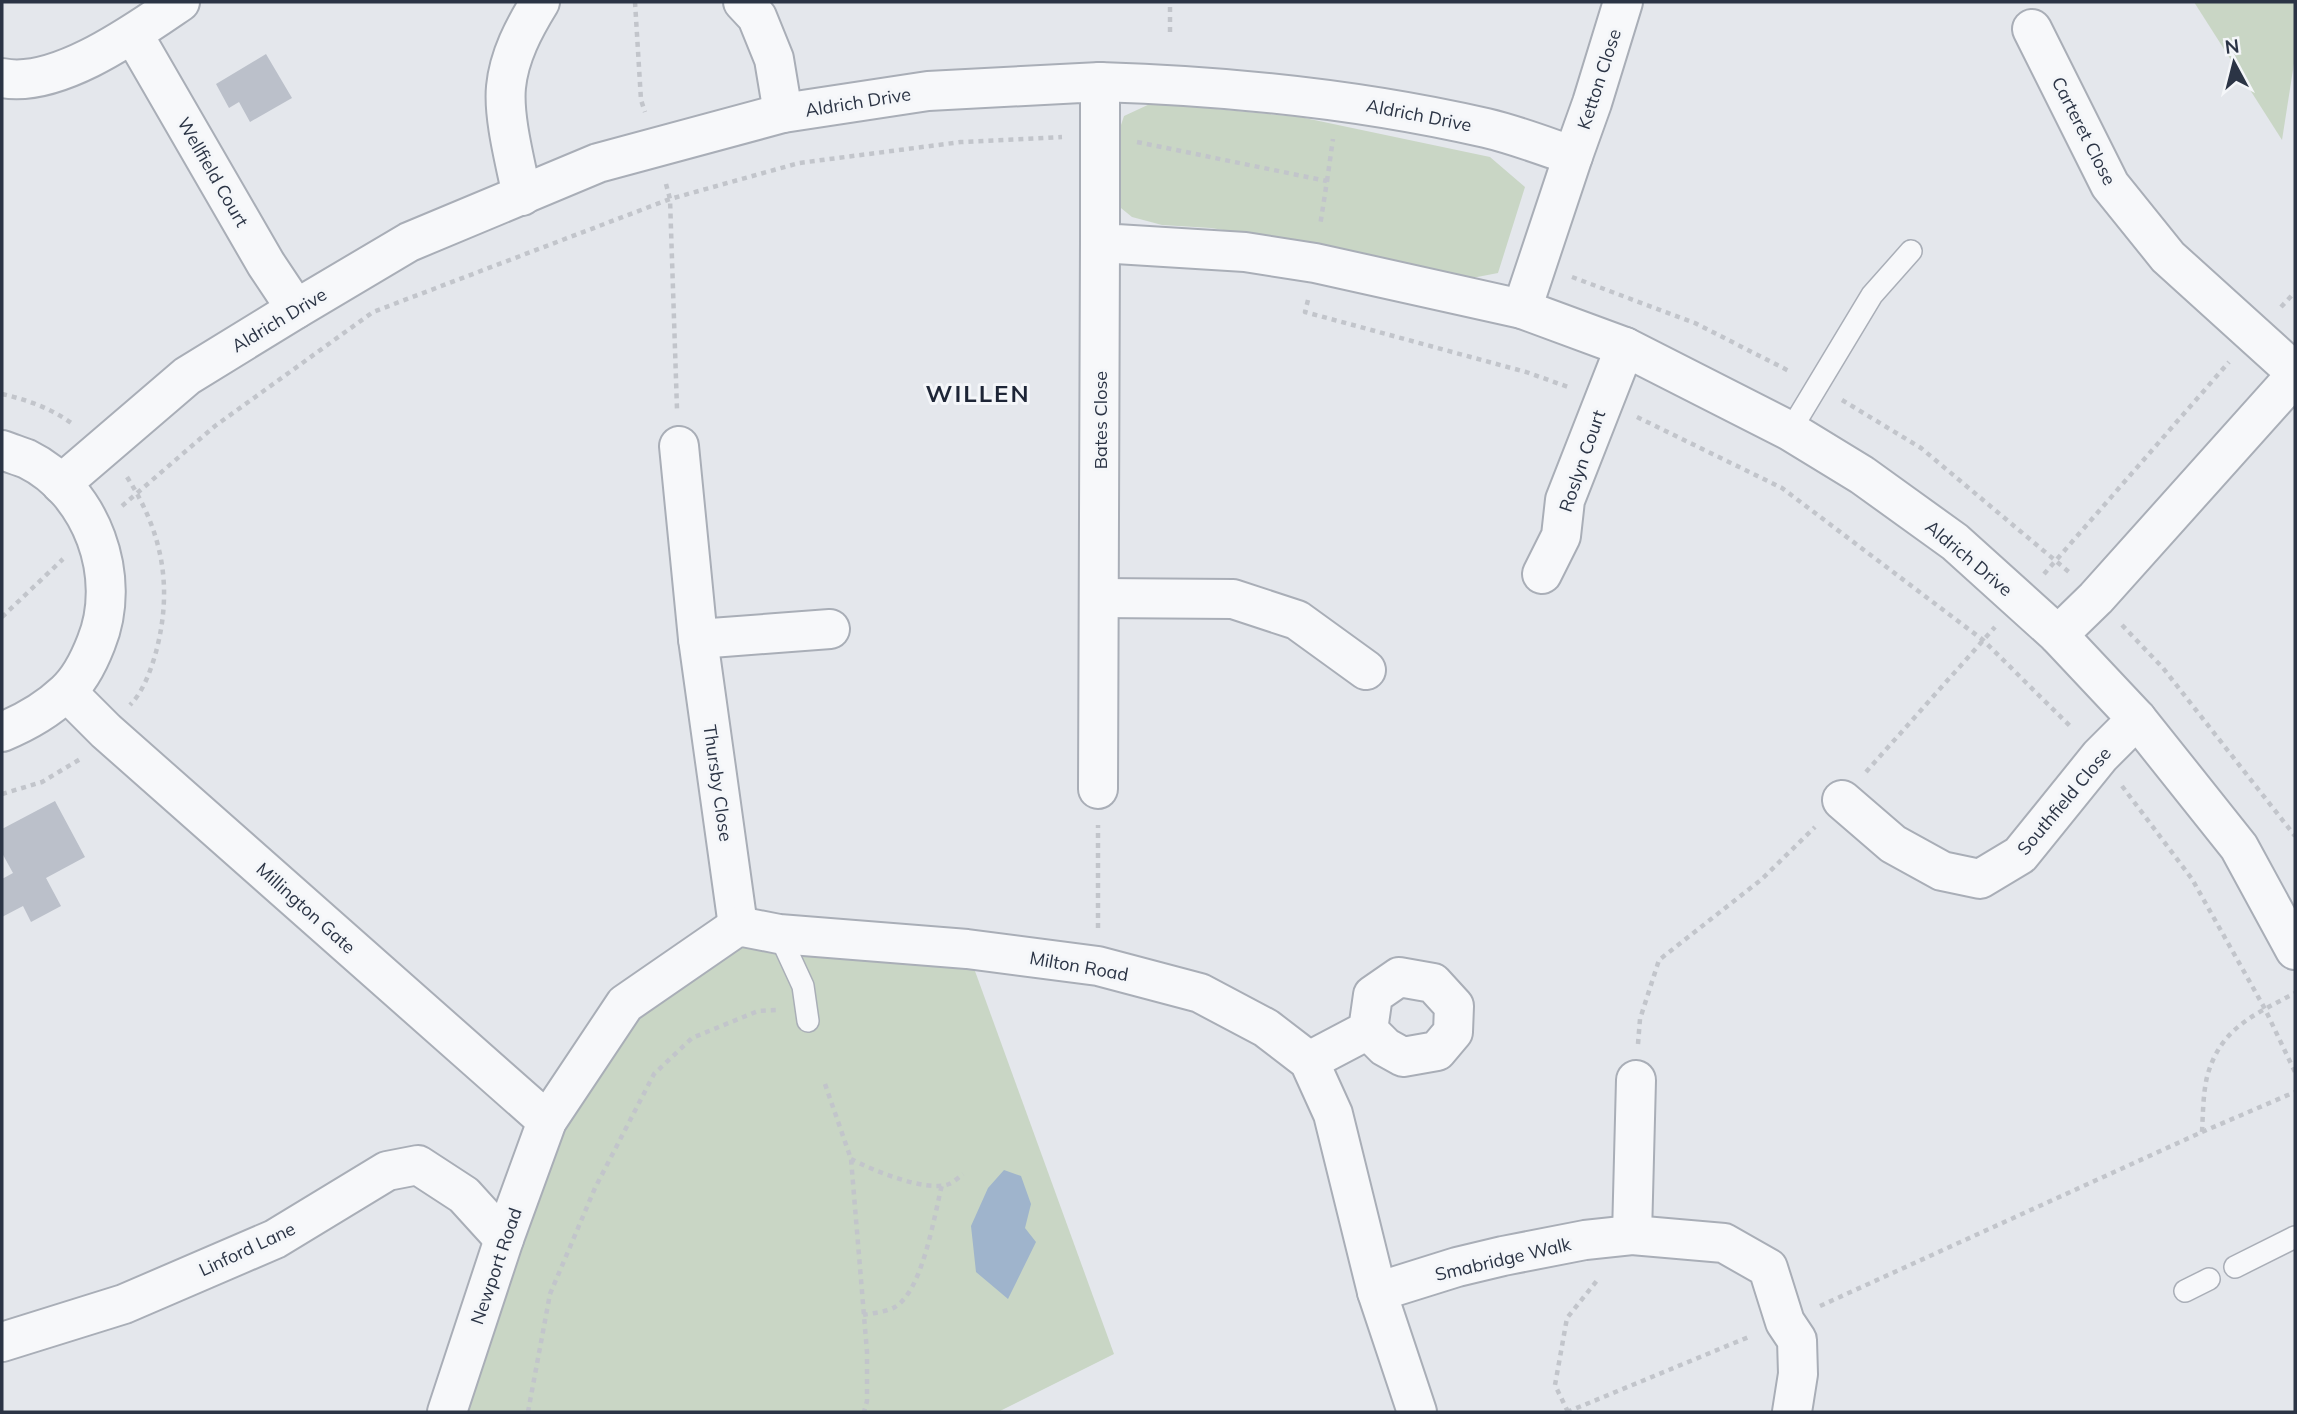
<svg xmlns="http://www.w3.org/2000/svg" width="2297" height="1414" font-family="Mulish,sans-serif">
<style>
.green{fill:#c9d6c5}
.water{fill:#9fb4cc}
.building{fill:#bbc0ca}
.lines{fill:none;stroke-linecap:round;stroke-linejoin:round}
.service-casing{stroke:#a9aeb7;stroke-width:24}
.minor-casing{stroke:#a9aeb7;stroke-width:42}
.path{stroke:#c2c5cb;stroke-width:4.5;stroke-dasharray:5 5;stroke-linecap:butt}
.service{stroke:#f7f8fa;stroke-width:21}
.minor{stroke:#f7f8fa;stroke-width:38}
.labels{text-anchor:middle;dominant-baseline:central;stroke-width:6;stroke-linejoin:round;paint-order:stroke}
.street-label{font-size:18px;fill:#2b3445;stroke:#f4f6f9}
.district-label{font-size:24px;font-weight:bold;letter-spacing:2px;fill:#1d2536;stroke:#f4f6f9}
</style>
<rect width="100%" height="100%" fill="#e4e7ec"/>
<!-- green -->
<g class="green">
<path d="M2194,2H2295V57L2282,140Z"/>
<path d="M1152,103L1300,117L1490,157L1525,187L1498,273L1472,278L1275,238L1211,228L1162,225L1132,217L1116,204L1112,152L1124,116Z"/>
<path d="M738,926L967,949L1114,1354L998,1412H447L504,1239L625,1004Z"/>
</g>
<!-- water -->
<path class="water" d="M1004,1170L1021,1176L1031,1204L1025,1228L1036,1242L1008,1299L976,1272L971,1226L988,1188Z"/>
<!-- building -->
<g class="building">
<path d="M266,54L292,98L250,122L239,102L229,108L216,84Z"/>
<path d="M55,801L85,857L46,878L61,906L31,922L23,906L2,917V879L13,873L2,853V829Z"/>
</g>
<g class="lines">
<!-- service casing -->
<g class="service-casing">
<g id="service">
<path d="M1790,431L1872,295L1911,251"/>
<path d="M779,934L803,986L808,1021"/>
<path d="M2235,1267L2295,1237"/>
<path d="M2185,1291L2209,1279"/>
</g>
</g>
<!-- minor casing -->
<g class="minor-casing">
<g id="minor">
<path d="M743,2L757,17L774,59L783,113"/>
<path d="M2032,29L2110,185L2168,257L2295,372"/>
<path d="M133,34L266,264L296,309"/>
<path d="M2,78C57,89 136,32 180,2"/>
<path d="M1100,82C1230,86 1359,99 1486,128C1516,135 1544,146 1573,156L1522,309"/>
<path d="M1573,156L1592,103L1623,2"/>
<path d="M522,196C516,165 503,118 506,87C509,56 524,28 540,2"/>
<path d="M679,446L698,639L738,926"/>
<path d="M2,450C10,453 19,456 27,459C92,491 123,577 96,643C89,661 80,680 65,693C46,711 26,722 2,732"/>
<path d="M61,484L187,376L296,309L409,242L598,163L783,113L928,91L1100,82V243L1245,252L1315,263L1522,309L1625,347L1790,431L1862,475L1955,542L2058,635L2137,719L2239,847L2295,950"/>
<path d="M1542,574L1561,536L1565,500L1625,347"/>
<path d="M1099,598L1233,599L1297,620L1366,670"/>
<path d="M2058,635L2096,598L2295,376"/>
<path d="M698,639L830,629"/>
<path d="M67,692L106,731L547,1121"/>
<path d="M1098,789L1100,243"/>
<path d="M1842,800L1893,844L1942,871L1980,879L2020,855L2100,756L2137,719"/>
<path d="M1309,1061L1368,1030L1373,995L1399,977L1433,983L1454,1006L1453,1032L1437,1051L1403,1057L1385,1047L1368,1030"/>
<path d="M1632,1235L1636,1080"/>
<path d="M1377,1292L1457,1267L1503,1256L1585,1240L1632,1235L1724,1243L1768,1268L1785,1322L1797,1340L1798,1374L1792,1412"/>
<path d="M2,1342L124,1304L275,1239L387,1171L418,1165L464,1195L504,1239"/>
<path d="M447,1412L504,1239L547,1121L625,1004L738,926L779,934L967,949L1098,966L1200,993L1266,1028L1309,1061L1333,1114L1377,1292L1417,1412"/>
</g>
</g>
<!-- path -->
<g class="path">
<path d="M635,2L641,100L645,112"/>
<path d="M1170,32V2"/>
<path d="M1137,142L1327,181L1320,226"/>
<path d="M1327,181L1333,139"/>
<path d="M666,184L670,199L677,409"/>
<path d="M1572,277L1695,323L1791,372"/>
<path d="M1308,300L1305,312L1526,372L1571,388"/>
<path d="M2281,307L2295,292"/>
<path d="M2,394C28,400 53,409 74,425"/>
<path d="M1842,400L1921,448L2069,572"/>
<path d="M1637,417L1782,488L1983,640L2073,729"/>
<path d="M127,477C163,533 173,588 156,652C151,670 143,692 130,705"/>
<path d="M122,506L215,426L373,312L670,199L799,163L961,142L1062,137"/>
<path d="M2044,574L2229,362"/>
<path d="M2,617L63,559"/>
<path d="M2122,625L2163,668L2295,836"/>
<path d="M1866,772L1995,627"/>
<path d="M2122,786L2192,879L2265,1009L2295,1072"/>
<path d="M2,794L42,782L82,758"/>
<path d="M1098,928V825"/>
<path d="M1638,1044L1640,1019L1659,960L1762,879L1815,827"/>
<path d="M825,1084L851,1159L867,1352V1401L864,1412"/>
<path d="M2202,1132L2295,1092"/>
<path d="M851,1159C872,1170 927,1193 949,1184C954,1182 959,1177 963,1174"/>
<path d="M1820,1306L2202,1132C2203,1114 2203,1094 2207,1077C2220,1028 2254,1015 2295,993"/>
<path d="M863,1315C872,1313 887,1312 895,1307C923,1290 934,1216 942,1185"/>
<path d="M528,1412L550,1294L595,1188L654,1074L692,1038L758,1011L777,1010"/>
<path d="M1567,1412L1751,1336"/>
<path d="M1568,1412L1555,1385L1567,1318L1599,1278"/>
</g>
<!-- service -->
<use href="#service" class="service"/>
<!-- minor -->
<use href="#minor" class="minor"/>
</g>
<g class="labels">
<!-- street labels -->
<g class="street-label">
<text transform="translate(1599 79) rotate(-72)">Ketton Close</text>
<text transform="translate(858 102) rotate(-9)">Aldrich Drive</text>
<text transform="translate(1419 115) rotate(11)">Aldrich Drive</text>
<text transform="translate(2084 131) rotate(63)">Carteret Close</text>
<text transform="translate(213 172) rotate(60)">Wellfield Court</text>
<text transform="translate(279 320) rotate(-31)">Aldrich Drive</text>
<text transform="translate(1100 420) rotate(-90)">Bates Close</text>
<text transform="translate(1582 461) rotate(-71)">Roslyn Court</text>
<text transform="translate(1969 558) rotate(40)">Aldrich Drive</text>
<text transform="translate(718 783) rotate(82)">Thursby Close</text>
<text transform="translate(2064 801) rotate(-50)">Southfield Close</text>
<text transform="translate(306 908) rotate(42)">Millington Gate</text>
<text transform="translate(1079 966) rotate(10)">Milton Road</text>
<text transform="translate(247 1249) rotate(-25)">Linford Lane</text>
<text transform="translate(1503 1259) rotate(-13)">Smabridge Walk</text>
<text transform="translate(496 1266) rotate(-71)">Newport Road</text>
</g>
<!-- district labels -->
<g class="district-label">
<text x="978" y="393">WILLEN</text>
</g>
</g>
<!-- border -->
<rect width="2297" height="1414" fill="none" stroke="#2b3445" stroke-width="7"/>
<!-- north arrow -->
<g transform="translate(2234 63) rotate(353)" stroke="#f4f6f9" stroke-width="5" paint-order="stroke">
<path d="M0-5L12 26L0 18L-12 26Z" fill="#2b3445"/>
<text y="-10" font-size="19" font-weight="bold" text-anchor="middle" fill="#2b3445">N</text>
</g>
</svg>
